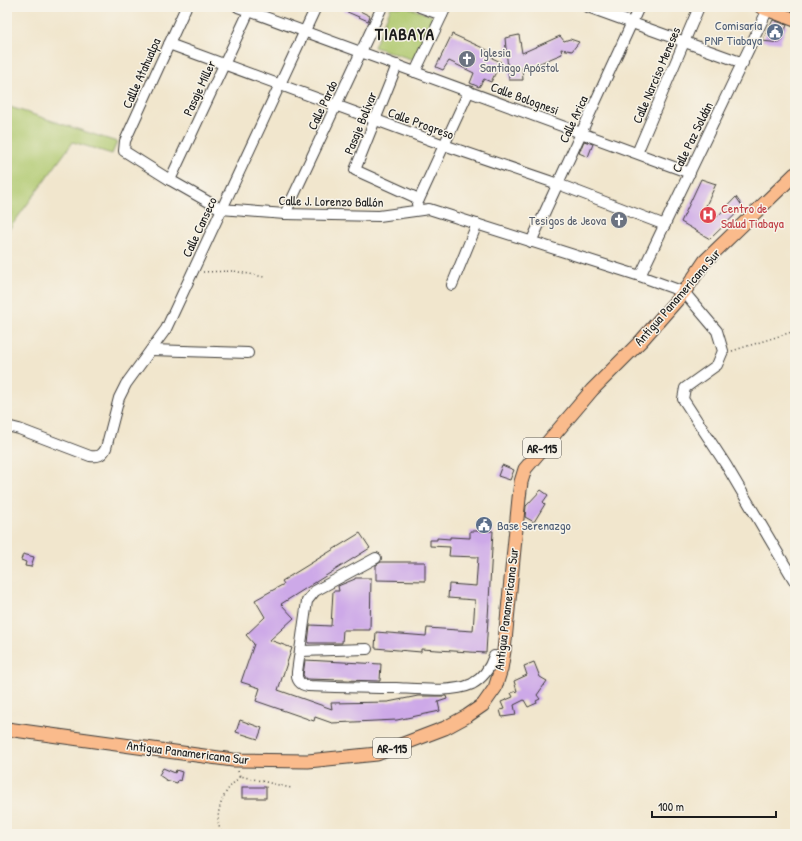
<svg xmlns="http://www.w3.org/2000/svg" width="802" height="841" font-family="'Patrick Hand',sans-serif">
<style>
.green{fill:#b0c96f;stroke:#667246}
.building{fill:#cda9e8}
.lines{fill:none;stroke-linecap:round;stroke-linejoin:round}
.minor-casing{stroke:#3c3a37;stroke-width:12}
.major-casing{stroke:#3c3a37;stroke-width:15}
.path{stroke:#3c3a37;stroke-width:1.5;stroke-dasharray:1 3;stroke-linecap:butt}
.minor{stroke:#fff;stroke-width:10}
.major{stroke:#fabb8c;stroke-width:13}
.labels{text-anchor:middle;dominant-baseline:central;stroke-width:3;stroke-linejoin:round;paint-order:stroke}
.shield{fill:#f7f3e8;stroke:#5e5c59;stroke-width:1}
.shield-label{font-size:12px;font-weight:bold;fill:#1c1c1c}
.service-label{font-size:13px;fill:#4e5e75;stroke:#f7f3e8;text-anchor:end}
.worship-label{font-size:13px;fill:#5b616d;stroke:#f7f3e8;text-anchor:start}
.street-label{font-size:13px;fill:#1c1c1c;stroke:#f7f3e8}
.health-label{font-size:13px;fill:#be3a42;stroke:#f7f3e8;text-anchor:start}
.district-label{font-size:17px;font-weight:bold;letter-spacing:1px;fill:#1c1c1c;stroke:#f7f3e8}
</style>
<rect width="100%" height="100%" fill="#f7f3e8"/>
<filter id="ink" filterUnits="userSpaceOnUse"><feTurbulence type="fractalNoise" baseFrequency=".025" numOctaves="2"/><feDisplacementMap in="SourceGraphic" scale="8" xChannelSelector="R" yChannelSelector="G"/><feConvolveMatrix kernelMatrix="1 2 1 2 8 2 1 2 1" color-interpolation-filters="sRGB"/></filter>
<filter id="wash" filterUnits="userSpaceOnUse"><feTurbulence type="fractalNoise" baseFrequency=".012" numOctaves="4" result="noise"/><feDisplacementMap in="SourceGraphic" scale="16" xChannelSelector="R" yChannelSelector="G"/><feGaussianBlur stdDeviation="0.9" result="paint"/><feColorMatrix in="noise" values="0 0 0 0 0 0 0 0 0 0 0 0 0 0 0 0 0 1.4 0 .05"/><feComposite in="paint" operator="in"/></filter>
<g filter="url(#wash)">
<rect width="100%" height="100%" fill="#f1e6cd"/>
<!-- green -->
<g class="green">
<path d="M391,7H407L439,18L420,62L374,47Z"/>
<path d="M7,106L117,142L112,154L73,142L7,232Z"/>
</g>
<g id="blocks">
<!-- building -->
<g class="building">
<path d="M336,7H352L370,16L368,21Z"/>
<path d="M773,20L787,25L780,43L762,41Z"/>
<path d="M452,34L494,53L492,58L501,62L491,82L484,79L479,87L470,83L474,73L449,61L443,70L436,67Z"/>
<path d="M519,35L522,53L560,36L564,41L570,39L579,42L572,51L561,49L562,54L533,66L531,65L522,68L523,80H509L505,38Z"/>
<path d="M584,141L593,144L588,157L579,153Z"/>
<path d="M701,179L716,184L704,210L717,217L736,197L743,207L710,239L681,222Z"/>
<path d="M502,465L514,470L510,480L498,476Z"/>
<path d="M541,490L548,495L543,502L545,504L534,522L525,517L526,506Z"/>
<path d="M470,531H493L486,653L421,649V652L375,648L376,632L426,636L427,628L473,631L475,600L448,598L449,584L476,586L478,557L449,556L450,547L430,546V540H437V538L450,539V537L470,538Z"/>
<path d="M360,533L370,548L281,604L294,618L270,640L292,648L278,690L332,709L331,703L388,702L418,696H446L447,699L438,702L440,711L397,720L332,723L315,717L314,721L256,701L260,688L241,682L254,644L246,635L265,617L255,600L284,584L282,581Z"/>
<path d="M23,554L34,557L31,567L25,566L26,562L21,560Z"/>
<path d="M381,562H425V581L376,580V565Z"/>
<path d="M355,578H371L370,630H343L342,643H308L310,625L331,626L333,591H339L338,586L355,579Z"/>
<path d="M305,660L381,664L380,681L306,679L303,675Z"/>
<path d="M534,662L540,677L547,681L537,695L540,699L536,701L537,703L528,707L524,700L514,705L516,715L502,717L500,710L504,709L501,702L513,697L511,693L517,691L514,681L527,675L524,666Z"/>
<path d="M240,720L262,728L258,739L236,732Z"/>
<path d="M163,768L175,773L176,770L182,772L180,781L178,780L177,783L166,780L159,775Z"/>
<rect x="242" y="787" width="24" height="11"/>
</g>
</g>
</g>
<g filter="url(#ink)">
<use href="#blocks" fill-opacity="0" stroke="#3c3a37" stroke-width="1"/>
<g class="lines">
<!-- minor casing -->
<g class="minor-casing">
<g id="minor">
<path d="M186,7L125,141L124,151L170,180L221,209L285,214L379,216L429,209L640,276L684,292L717,331L723,351L717,365L685,388L683,399L726,465L795,582"/>
<path d="M238,7L690,173"/>
<path d="M420,7L442,15"/>
<path d="M588,7L743,63"/>
<path d="M169,44L444,145L558,184L665,225"/>
<path d="M397,65L355,170L419,199"/>
<path d="M415,72L446,7"/>
<path d="M637,153L699,7"/>
<path d="M170,180L251,7"/>
<path d="M417,204L469,91"/>
<path d="M285,214L382,7"/>
<path d="M531,242L639,7"/>
<path d="M640,276L768,9"/>
<path d="M452,285L477,224"/>
<path d="M151,350L248,353"/>
<path d="M7,426L19,429L90,456C98,457 102,456 106,448L119,398L126,384L166,329L316,7"/>
<path d="M376,558L315,591L307,601L297,672C296,680 300,685 308,686C337,687 367,688 396,688C417,689 453,693 472,684C483,678 490,668 494,656"/>
<path d="M300,651L367,649"/>
</g>
</g>
<!-- major casing -->
<g class="major-casing">
<g id="major">
<path d="M761,7L795,20"/>
<path d="M7,729L233,760L308,761L377,754L445,728L467,716L483,705L495,688L501,669L504,651L519,498L521,482L525,469L592,390L641,341L684,292L705,261L795,174"/>
</g>
</g>
<!-- path -->
<g class="path">
<path d="M203,272L234,271L264,277"/>
<path d="M732,351L795,331"/>
<path d="M238,771L240,776L291,788"/>
<path d="M221,831C214,819 221,798 229,788C232,784 237,780 240,776"/>
</g>
<!-- minor -->
<use href="#minor" class="minor"/>
<!-- major -->
<use href="#major" class="major"/>
</g>
</g>
<!-- icons -->
<defs>
<g id="civic-disc" transform="scale(0.9)"><circle r="9.5" fill="#5c6f8a" stroke="#f7f3e8"/><path d="M-.6-6.5H3V-4.5H.6V-3L4-1V1h2V6H-6V1h2V-1L-.6-3ZM-1.2 2.5V6h2.4V2.5Z" fill="#fff"/></g>
<g id="church-disc" transform="scale(0.9)"><circle r="9.5" fill="#6b7280" stroke="#f7f3e8"/><path d="M-1.2-6h2.4v3.5h3.3v2.4h-3.3V6h-2.4V-.1h-3.3v-2.4h3.3Z" fill="#fff"/></g>
<g id="hospital-disc" transform="scale(0.9)"><circle r="9.5" fill="#e0444e" stroke="#f7f3e8"/><path d="M-5-5h3v3.5h4V-5h3V5h-3V1.5h-4V5h-3Z" fill="#fff"/></g>
</defs>
<g fill-rule="evenodd">
<use href="#civic-disc" x="775" y="32"/>
<use href="#church-disc" x="467" y="59"/>
<use href="#hospital-disc" x="708" y="215"/>
<use href="#church-disc" x="619" y="220"/>
<use href="#civic-disc" x="484" y="525"/>
</g>
<g class="labels">
<!-- shield labels -->
<g class="shield">
<rect x="523" y="438" width="38" height="20" rx="3"/>
<rect x="373" y="738" width="38" height="20" rx="3"/>
</g>
<g class="shield-label">
<text x="542" y="448">AR-115</text>
<text x="392" y="748">AR-115</text>
</g>
<!-- service labels -->
<g class="service-label">
<text x="762" y="25">Comisaría<tspan x="762" dy="15">PNP Tiabaya</tspan></text>
<text x="497" y="525" text-anchor="start">Base Serenazgo</text>
</g>
<!-- worship labels -->
<g class="worship-label">
<text x="480" y="52">Iglesia<tspan x="480" dy="15">Santiago Apóstol</tspan></text>
<text x="606" y="220" text-anchor="end">Tesigos de Jeova</text>
</g>
<!-- street labels -->
<g class="street-label">
<text transform="translate(141 73) rotate(-66)">Callle Atahualpa</text>
<text transform="translate(656 75) rotate(-67)">Calle Narciso Meneses</text>
<text transform="translate(199 88) rotate(-65)">Pasaje Miller</text>
<text transform="translate(525 98) rotate(20)">Calle Bolognesi</text>
<text transform="translate(322 105) rotate(-65)">Calle Pardo</text>
<text transform="translate(573 119) rotate(-65)">Calle Arica</text>
<text transform="translate(360 123) rotate(-68)">Pasaje Bolívar</text>
<text transform="translate(421 123) rotate(20)">Calle Progreso</text>
<text transform="translate(692 137) rotate(-64)">Calle Paz Soldán</text>
<text transform="translate(331 201) rotate(1)">Calle J. Lorenzo Ballón</text>
<text transform="translate(199 227) rotate(-65)">Calle Canseco</text>
<text transform="translate(677 297) rotate(-49)">Antigua Panamericana Sur</text>
<text transform="translate(506 609) rotate(-83)">Antigua Panamericana Sur</text>
<text transform="translate(188 752) rotate(7)">Antigua Panamericana Sur</text>
</g>
<!-- health labels -->
<g class="health-label">
<text x="721" y="208">Centro de<tspan x="721" dy="15">Salud Tiabaya</tspan></text>
</g>
<!-- district labels -->
<g class="district-label">
<text x="405" y="33">TIABAYA</text>
</g>
</g>
<!-- margin -->
<rect width="802" height="841" fill="none" stroke="#f7f3e8" stroke-width="24"/>
<!-- scale -->
<path d="M652 811v6h124v-6" fill="none" stroke="#1c1c1c" stroke-width="2"/>
<text x="658" y="811" font-size="12" fill="#1c1c1c" stroke="#f7f3e8" stroke-width="3" paint-order="stroke">100 m</text>
</svg>
